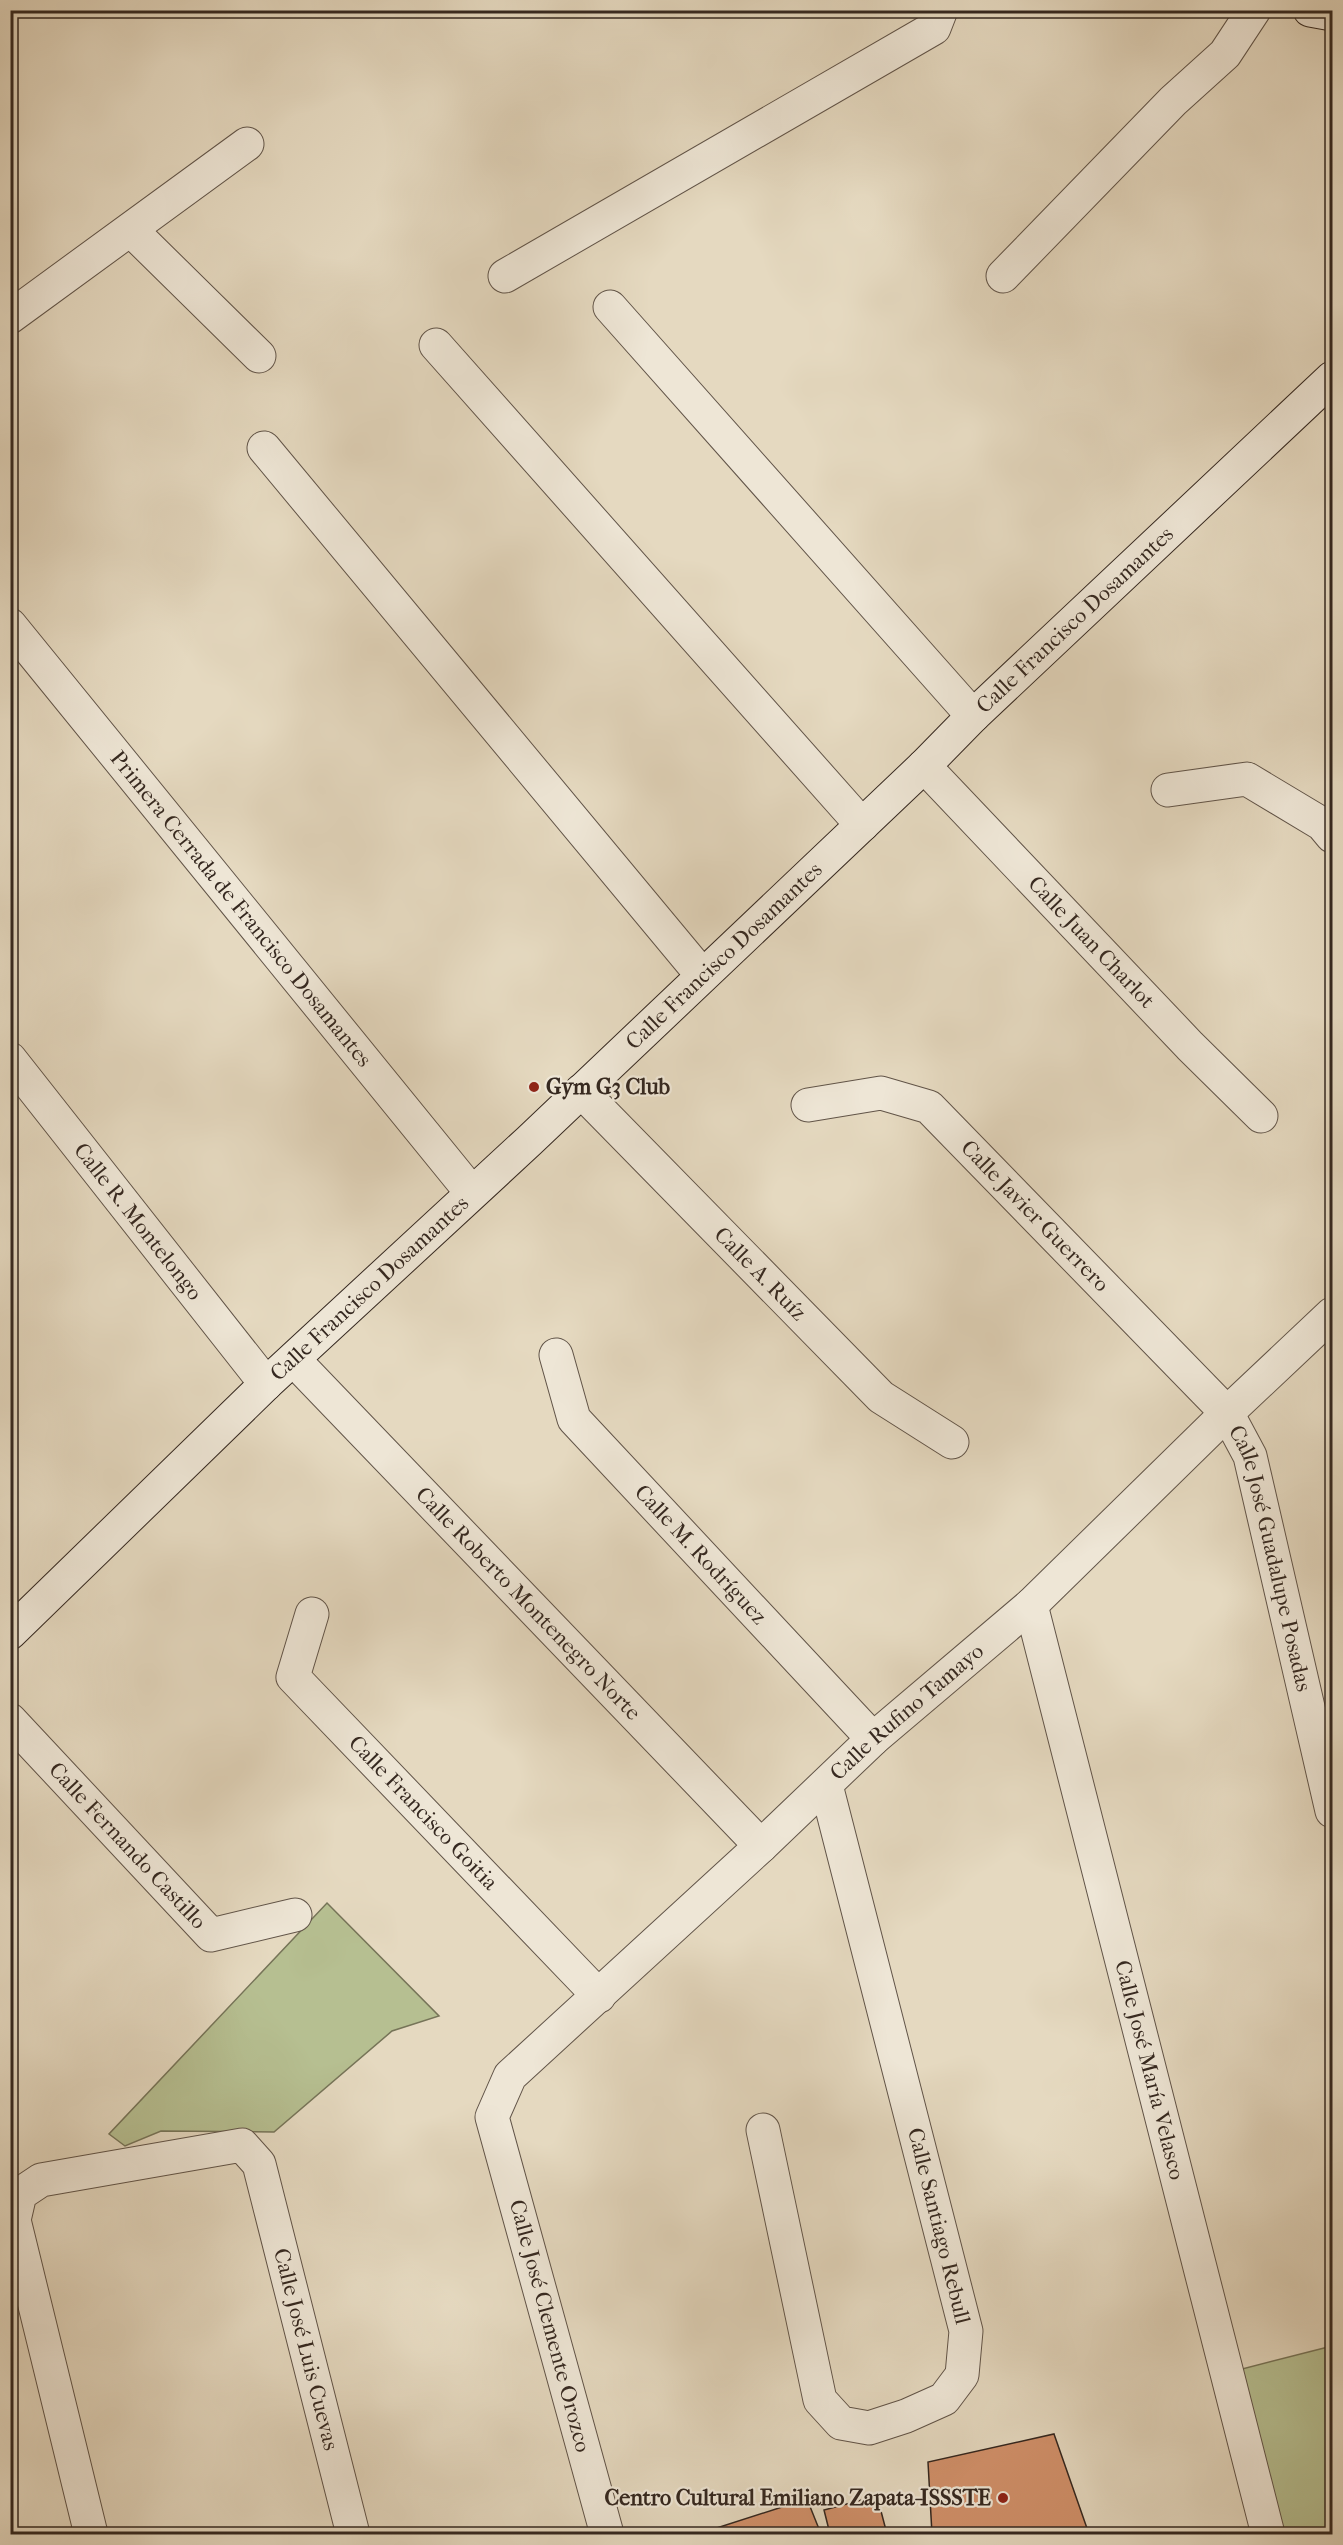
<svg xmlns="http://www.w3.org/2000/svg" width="1343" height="2545" font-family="'IM FELL French Canon',serif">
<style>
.green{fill:#b6bf91;stroke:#767458;stroke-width:1.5}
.building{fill:#d1916b;stroke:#352820;stroke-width:1.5}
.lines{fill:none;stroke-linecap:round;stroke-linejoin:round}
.street-casing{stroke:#615448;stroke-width:35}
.secondary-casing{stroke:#352820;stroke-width:35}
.street{stroke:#eee6d6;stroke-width:33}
.secondary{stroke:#eee6d6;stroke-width:33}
.poi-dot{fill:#8f2418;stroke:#eee6d6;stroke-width:2}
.labels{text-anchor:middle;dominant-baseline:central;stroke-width:4.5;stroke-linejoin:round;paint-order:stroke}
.street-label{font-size:22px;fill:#352820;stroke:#eee6d6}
.poi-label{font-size:22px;font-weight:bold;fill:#352820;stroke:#eee6d6;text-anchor:start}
</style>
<rect width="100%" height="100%" fill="#e5d9c0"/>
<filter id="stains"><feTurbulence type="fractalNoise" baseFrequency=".00333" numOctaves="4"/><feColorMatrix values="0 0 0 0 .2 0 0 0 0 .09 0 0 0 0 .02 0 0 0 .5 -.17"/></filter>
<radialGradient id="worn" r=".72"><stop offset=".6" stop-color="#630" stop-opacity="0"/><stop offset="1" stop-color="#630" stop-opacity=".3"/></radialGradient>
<!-- green -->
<g class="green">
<path d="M327,1903L439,2016L392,2031L274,2132L161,2131L125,2146L109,2134Z"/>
<path d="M1332,2346V2534H1280L1242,2369Z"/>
</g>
<!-- building -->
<g class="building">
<path d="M1054,2434L1089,2534H932L928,2462Z"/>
<path d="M877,2496L887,2534H830L824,2510Z"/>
<path d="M807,2499L821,2534H698Z"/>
</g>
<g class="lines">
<!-- street casing -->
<g class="street-casing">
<g id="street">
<path d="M131,230L259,356"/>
<path d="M505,276L934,28L941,10"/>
<path d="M1003,276L1173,101L1225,54L1254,10"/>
<path d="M610,307L973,716"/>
<path d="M10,317L247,144"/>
<path d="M436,345L862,825"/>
<path d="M264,448L702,975"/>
<path id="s1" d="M10,625L472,1193"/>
<path id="s2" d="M924,766L1190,1046L1261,1116"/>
<path d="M1168,790L1247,779L1322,824L1332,836"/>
<path id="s3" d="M10,1059L266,1384"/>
<path id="s4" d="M581,1091L881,1397L952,1442"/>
<path id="s5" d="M808,1105L881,1093L929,1107L1227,1413L1250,1456L1332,1811"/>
<path id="s6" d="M556,1355L574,1419L873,1739"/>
<path id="s7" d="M294,1360L761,1846"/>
<path id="s8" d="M1031,1605L1268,2534"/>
<path id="s9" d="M312,1614L293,1677L599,1996"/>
<path id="s10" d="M10,1720L211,1935L295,1915"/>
<path d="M763,2130L820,2400L841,2423L869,2428L906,2416L944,2399L962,2375L966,2331L826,1785"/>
<path id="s11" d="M91,2534L14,2220L20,2194L41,2180L242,2145L259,2164L353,2534"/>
<path id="s12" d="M607,2534L492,2117L510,2076L761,1846L873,1739L1031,1605L1227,1413L1332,1314"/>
</g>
</g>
<!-- secondary casing -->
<g class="secondary-casing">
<g id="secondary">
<path d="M1310,10L1332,14"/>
<path id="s13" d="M10,1633L266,1384L529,1141L924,766L973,716L1332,378"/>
</g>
</g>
<!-- street -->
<use href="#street" class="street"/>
<!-- secondary -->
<use href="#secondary" class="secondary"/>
</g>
<!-- markers -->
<g class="poi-dot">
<circle cx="534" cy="1087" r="6"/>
<circle cx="1003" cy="2498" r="6"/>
</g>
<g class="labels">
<!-- street labels -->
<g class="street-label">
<text stroke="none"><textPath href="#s13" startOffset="1470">Calle Francisco Dosamantes</textPath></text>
<text stroke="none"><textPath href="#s1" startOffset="366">Primera Cerrada de Francisco Dosamantes</textPath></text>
<text stroke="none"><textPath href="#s2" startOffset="243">Calle Juan Charlot</textPath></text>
<text stroke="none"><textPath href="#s13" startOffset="984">Calle Francisco Dosamantes</textPath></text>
<text stroke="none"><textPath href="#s5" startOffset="276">Calle Javier Guerrero</textPath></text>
<text stroke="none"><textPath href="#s3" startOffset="207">Calle R. Montelongo</textPath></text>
<text stroke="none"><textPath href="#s4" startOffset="256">Calle A. Ruíz</textPath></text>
<text stroke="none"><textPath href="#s13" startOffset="498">Calle Francisco Dosamantes</textPath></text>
<text stroke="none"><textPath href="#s6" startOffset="252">Calle M. Rodríguez</textPath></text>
<text stroke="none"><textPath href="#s5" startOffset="704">Calle José Guadalupe Posadas</textPath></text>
<text stroke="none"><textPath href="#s7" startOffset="338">Calle Roberto Montenegro Norte</textPath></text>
<text stroke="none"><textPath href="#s12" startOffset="1016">Calle Rufino Tamayo</textPath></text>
<text stroke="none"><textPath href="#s9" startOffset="254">Calle Francisco Goitia</textPath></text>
<text stroke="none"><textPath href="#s10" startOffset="172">Calle Fernando Castillo</textPath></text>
<text stroke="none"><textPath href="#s8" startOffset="480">Calle José María Velasco</textPath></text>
<text transform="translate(939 2226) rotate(76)">Calle Santiago Rebull</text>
<text transform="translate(550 2326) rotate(75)">Calle José Clemente Orozco</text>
<text stroke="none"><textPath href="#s11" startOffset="796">Calle José Luis Cuevas</textPath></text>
</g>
<!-- poi labels -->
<g class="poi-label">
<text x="546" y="1087">Gym G3 Club</text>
<text x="991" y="2498" text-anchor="end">Centro Cultural Emiliano Zapata-ISSSTE</text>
</g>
</g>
<!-- margin -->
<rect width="1343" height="2545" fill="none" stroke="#e5d9c0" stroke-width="36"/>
<rect x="12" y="12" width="1319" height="2521" fill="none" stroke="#352820" stroke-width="3"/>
<rect x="18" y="18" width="1307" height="2509" fill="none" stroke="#352820" stroke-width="1.5"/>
<rect width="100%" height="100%" filter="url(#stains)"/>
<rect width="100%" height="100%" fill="url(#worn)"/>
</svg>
